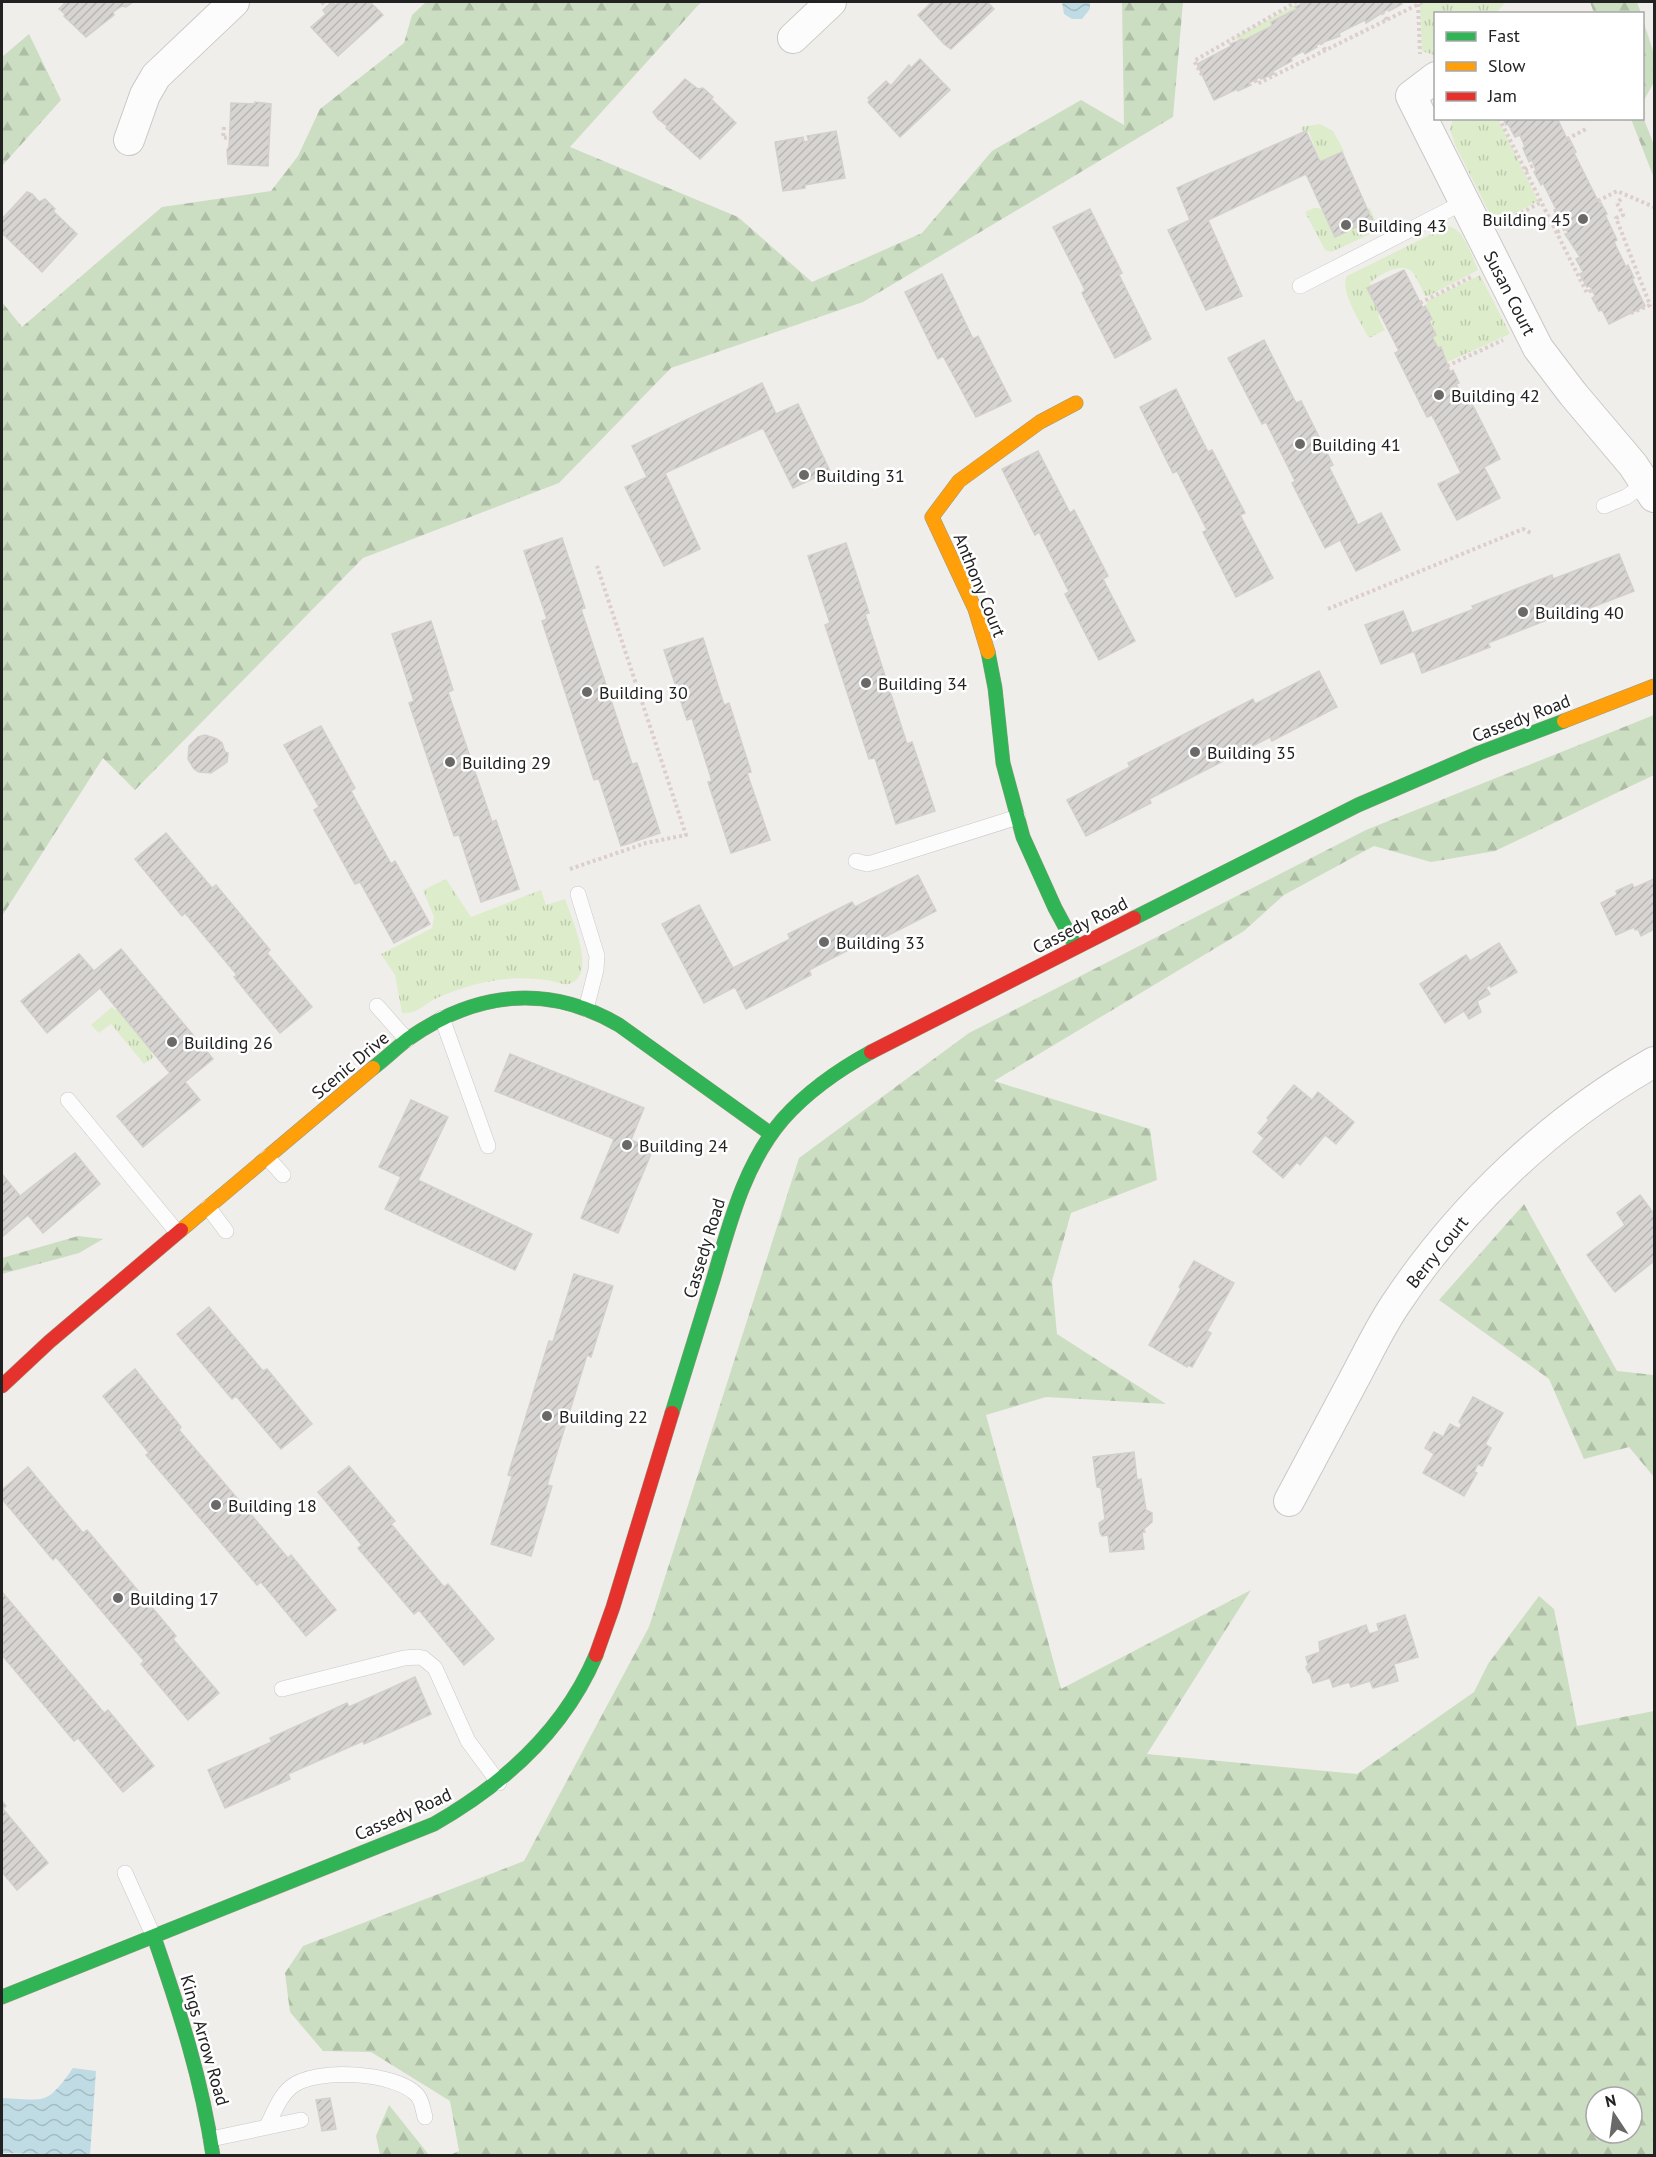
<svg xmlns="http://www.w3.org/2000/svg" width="1656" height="2157" font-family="'PT Sans',sans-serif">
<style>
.grass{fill:url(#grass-tufts)}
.forest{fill:url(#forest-firs);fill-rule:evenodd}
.water{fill:url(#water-waves)}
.building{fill:url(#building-hatch);stroke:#d3d0cc;stroke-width:1.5}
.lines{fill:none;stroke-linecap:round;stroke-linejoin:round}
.lane-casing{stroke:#c9c8c7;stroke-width:16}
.street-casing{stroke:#c9c8c7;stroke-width:32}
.fast-casing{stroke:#999a82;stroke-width:15}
.slow-casing{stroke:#999a82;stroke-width:15}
.jam-casing{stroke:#999a82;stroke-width:15}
.path{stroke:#dccecd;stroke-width:4;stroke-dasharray:3 3;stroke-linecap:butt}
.lane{stroke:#fdfcfc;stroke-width:15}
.street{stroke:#fdfcfc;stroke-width:30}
.fast{stroke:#30b455;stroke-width:14}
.slow{stroke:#ff9f0a;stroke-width:14}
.jam{stroke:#e5322d;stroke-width:14}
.poi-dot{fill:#6a6968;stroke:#fff;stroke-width:2}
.labels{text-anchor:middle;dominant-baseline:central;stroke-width:5;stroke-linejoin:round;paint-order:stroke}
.poi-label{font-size:18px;fill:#222;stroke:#fff;text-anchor:start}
.street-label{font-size:18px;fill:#222;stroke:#fff}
</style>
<defs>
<pattern id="grass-tufts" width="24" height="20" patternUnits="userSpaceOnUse" patternTransform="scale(1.5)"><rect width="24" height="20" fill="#ddeccb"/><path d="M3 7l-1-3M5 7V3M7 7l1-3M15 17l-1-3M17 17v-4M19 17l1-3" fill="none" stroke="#bdcaae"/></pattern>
<pattern id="forest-firs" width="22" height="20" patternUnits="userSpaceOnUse" patternTransform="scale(1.5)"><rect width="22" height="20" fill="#cbdec1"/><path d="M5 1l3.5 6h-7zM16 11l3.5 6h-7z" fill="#aebea6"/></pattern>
<pattern id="water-waves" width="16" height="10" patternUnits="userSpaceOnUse" patternTransform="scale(1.5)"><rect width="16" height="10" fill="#bfdbe3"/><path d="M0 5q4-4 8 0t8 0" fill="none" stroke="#a4bcc2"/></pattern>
<pattern id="building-hatch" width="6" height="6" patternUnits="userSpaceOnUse" patternTransform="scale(1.5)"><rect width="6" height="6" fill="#d7d4d2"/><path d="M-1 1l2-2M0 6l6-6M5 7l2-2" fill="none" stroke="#b8b6b4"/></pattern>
</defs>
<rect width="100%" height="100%" fill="#f0eeeb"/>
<!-- grass -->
<g class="grass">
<path d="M1427,2H1506L1496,13L1436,14L1434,55L1422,51L1420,5Z"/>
<path d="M1295,5L1297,9L1271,21L1272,26L1243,41L1242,39L1238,41L1236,37Z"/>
<path d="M1453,119H1498L1538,201L1495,224L1455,145L1450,129Z"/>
<path d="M1320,124L1333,131L1344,151L1320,162L1309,132H1303L1301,127Z"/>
<path d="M1314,208H1319L1323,211L1336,237L1372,220L1367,209L1370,208L1379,230L1331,252L1325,250L1305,212Z"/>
<path d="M1448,226C1464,228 1472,257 1478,270L1428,296H1425C1421,289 1416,274 1410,270C1399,263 1378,275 1370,283L1371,286L1367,288L1380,314L1378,316L1385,330L1369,338C1361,323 1339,291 1347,276Z"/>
<path d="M1480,275L1510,334L1445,363L1444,361L1447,360L1441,347L1438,348L1432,337L1436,334L1425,306L1429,300Z"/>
<path d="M446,879L471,917L541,890L546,905L565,899C571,916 592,964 577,979C575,982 569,985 565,984C561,984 556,982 552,981C532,978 511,977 492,981C473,984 456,990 439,997C425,1003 417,1015 402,1013L395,975L381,954L432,928L434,917L423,890Z"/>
<path d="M112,1007L115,1010L118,1009L153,1051L151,1053L154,1057L144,1064L111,1024L99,1033L91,1025Z"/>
</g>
<!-- forest -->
<g class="forest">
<path d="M426,2H701L570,147L738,217L812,282L922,233L992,151L1081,100L1124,125L1122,3L1124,2H1183L1173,117L863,302L671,368L559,483L363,558L135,790L103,758L2,916V302L22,327L162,207L271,191L298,156L320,109L404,43L412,15Z"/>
<path d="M1590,2H1637L1641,13H1594Z"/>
<path d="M1642,17L1654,54V82L1643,102Z"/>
<path d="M29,34L61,100L2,166V57Z"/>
<path d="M1643,117L1654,145V178L1631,119Z"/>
<path d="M1654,715V775L1495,851L1431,862L1374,846L1284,895L1244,931L994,1081L1150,1129L1157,1180L1071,1213L1052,1281L1057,1334L1166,1404L1046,1397L986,1415L1061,1689L1251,1590L1147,1754L1357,1774L1474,1692L1488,1664L1539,1596L1554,1609L1577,1726L1654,1711V2155H450L459,2151L450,2101L371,2052L323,2051L290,2012L285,1973L303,1946L524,1861L649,1627L799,1158L969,1033L1366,830ZM1596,2097H1632V2133H1596Z"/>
<path d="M1524,1204L1617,1371L1654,1375V1477L1629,1447L1584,1459L1549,1379L1439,1300Z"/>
<path d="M78,1236L103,1239L79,1253L2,1274V1258Z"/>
<path d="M389,2105L429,2155H380L376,2136Z"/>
</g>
<!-- water -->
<g class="water">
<path d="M1062,2H1090V9L1082,19H1072L1064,14Z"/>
<path d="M73,2068L96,2071L90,2155L2,2153V2098C47,2100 46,2106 73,2068Z"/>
</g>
<!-- building -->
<g class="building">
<path d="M66,2H133L126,7L122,6L113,12L114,15L86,37L64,16L65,14L59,9Z"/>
<path d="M332,2L335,5L340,2H370L383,15L338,56L311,27L326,14L323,10Z"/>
<path d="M932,2H987L994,9L951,49L944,44L918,15Z"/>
<path d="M1306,2H1402V4L1389,11L1388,9L1366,23L1365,20L1339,33L1340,36L1316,45L1317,47L1305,54L1303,51L1291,58L1292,61L1273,71L1274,74L1261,79L1260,77L1249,83L1251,85L1238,91L1237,89L1214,100L1197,64L1231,46L1230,44L1238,41L1242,39L1243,41L1272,26L1271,22L1297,9L1295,7Z"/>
<path d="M920,59L950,90L900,137L868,102L870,100L868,98L886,81L891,86L909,65L911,68Z"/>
<path d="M685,79L698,89L703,88L713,97L711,99L736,123L700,159L666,128L667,126L658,119L653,112Z"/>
<path d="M255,102L271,104L268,166L228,164L227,150L229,147L231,103L255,104Z"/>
<path d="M1503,118H1557L1568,141L1570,140L1576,152L1574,153L1599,203H1601L1607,214L1605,215L1617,240L1614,242L1626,267L1628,265L1634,278L1632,279L1645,306L1609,324L1602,310L1599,311L1592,298L1595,296L1590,286L1587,287L1580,274L1583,272L1576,259L1580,257L1565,234L1568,233L1563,223L1561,224L1554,210L1556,209L1543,183L1541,185L1534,172L1536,170L1532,160L1529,162L1523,148L1525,147L1520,135L1515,137L1508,124L1506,125Z"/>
<path d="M836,131L845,178L805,185V188L783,191L775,142L803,137L804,142L809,141L807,136Z"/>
<path d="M1306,131L1320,162L1342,152L1372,220L1335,237L1306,174L1208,220L1242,296L1206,310L1168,230L1190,220L1177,188Z"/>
<path d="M27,192L32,194L39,202L45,199L55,209L53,211L77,234L42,272L2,233V219Z"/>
<path d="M1090,209L1122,273L1119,275L1151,339L1115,358L1082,293L1085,290L1053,227Z"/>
<path d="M1404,270L1423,308L1425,306L1432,319L1429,321L1436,335L1432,337L1438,348L1441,347L1450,372L1453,370L1459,383L1456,384L1462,396L1467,394L1500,459L1484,467L1500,498L1457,520L1438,484L1461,473L1432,415L1427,417L1395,353L1399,351L1367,288Z"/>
<path d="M942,274L973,339L978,336L1011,401L976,417L943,356L938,359L905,292Z"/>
<path d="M1264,340L1296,403L1301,401L1333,465L1329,467L1358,525L1381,513L1400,550L1356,571L1340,540L1325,548L1292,483L1295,481L1266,422L1262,424L1228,358Z"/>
<path d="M762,383L776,414L798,404L830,471L793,488L763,428L665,473L700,549L664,566L625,487L647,477L632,446Z"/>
<path d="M1176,389L1208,452L1212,450L1245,513L1240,515L1273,578L1236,597L1203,532L1207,530L1177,471L1173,473L1140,407Z"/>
<path d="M1038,451L1070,513L1074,510L1108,576L1103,579L1135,641L1099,660L1065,594L1069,592L1039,532L1035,535L1002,469Z"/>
<path d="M562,538L585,608L581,609L632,764L637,763L660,833L621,846L599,779L594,780L542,621L547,619L524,551Z"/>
<path d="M846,543L869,613L865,614L907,744L912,742L935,811L896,824L875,758L869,759L825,625L830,623L808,556Z"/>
<path d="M1619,554L1634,591L1564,618L1562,614L1488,643L1490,647L1422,673L1414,651L1381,664L1365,625L1403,611L1412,633L1474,609L1472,606L1552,575L1553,579Z"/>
<path d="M431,621L453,690L448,692L492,822L496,820L519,889L481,902L459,835L454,836L409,703L414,701L392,634Z"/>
<path d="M703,638L724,705L729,703L751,772L747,773L770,840L731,853L708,782L712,781L692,718L687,720L664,650Z"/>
<path d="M1319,671L1337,707L1272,741L1270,737L1149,799L1151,803L1086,836L1067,800L1130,767L1128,763L1253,699L1255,704Z"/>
<path d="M321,726L355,788L351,791L391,864L395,861L430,924L394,943L360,882L355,884L314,810L319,807L284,745Z"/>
<path d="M205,735L217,739L222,743L225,752L228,753L227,762L211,773L199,772L194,769L188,759L189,746L198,737Z"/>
<path d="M166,833L212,888L216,885L270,950L267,953L312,1007L280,1033L234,977L237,975L185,913L182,916L135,859Z"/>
<path d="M918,875L936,911L871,944L868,940L809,970L811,975L746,1009L735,987L704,1003L662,924L699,905L733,968L790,939L788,934L852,902L855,907Z"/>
<path d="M1654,879V929L1641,936L1638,929L1635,930L1634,927L1616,935L1601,903L1617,895L1616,891L1632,884L1634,888Z"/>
<path d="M1499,943L1517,972L1491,987L1489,985L1486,988L1490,994L1477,1001L1481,1012L1469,1019L1464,1011L1445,1023L1420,984L1466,955L1470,961Z"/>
<path d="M121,949L213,1059L185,1082L200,1100L143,1147L117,1116L170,1073L100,988L47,1033L21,1001L79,954L94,971Z"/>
<path d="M510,1054L644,1108L631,1140L653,1149L618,1233L581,1218L614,1139L495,1091Z"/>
<path d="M1294,1085L1312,1100L1318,1092L1354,1122L1336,1144L1325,1135L1300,1165L1297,1162L1283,1178L1253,1152L1264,1138L1258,1133L1269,1120L1267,1118Z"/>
<path d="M411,1100L448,1117L418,1180L532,1234L515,1270L385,1209L401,1177L379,1167Z"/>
<path d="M75,1153L100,1184L43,1233L28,1215L2,1237V1174L20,1196Z"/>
<path d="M1640,1195L1654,1214V1261L1615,1292L1587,1255L1625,1225L1617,1213Z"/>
<path d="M1194,1261L1234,1283L1207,1331L1211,1333L1192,1367L1188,1365L1187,1367L1149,1345L1181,1289L1179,1287Z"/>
<path d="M574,1274L613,1286L591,1357L587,1355L547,1485L552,1486L531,1556L491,1544L512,1476L508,1475L549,1341L553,1342Z"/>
<path d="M209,1307L263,1371L267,1369L312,1424L281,1449L236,1396L232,1399L177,1334Z"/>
<path d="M135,1369L181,1427L179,1430L288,1558L291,1555L336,1610L306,1636L261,1582L257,1585L146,1455L149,1453L103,1396Z"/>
<path d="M1473,1397L1503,1413L1485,1444L1491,1448L1482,1466L1478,1464L1474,1472L1477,1473L1464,1496L1423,1473L1434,1454L1425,1448L1434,1432L1443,1437L1450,1424L1459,1429L1462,1424L1459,1422Z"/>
<path d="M1134,1452L1137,1480L1141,1479L1146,1510L1152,1513V1522L1144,1529L1145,1532H1142L1144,1549L1110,1552L1108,1535L1102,1536L1100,1532L1099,1523L1105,1519L1101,1488L1097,1487L1093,1457Z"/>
<path d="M349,1466L395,1521L391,1524L444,1587L448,1584L494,1639L464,1665L419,1610L414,1614L358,1548L362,1545L318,1492Z"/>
<path d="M28,1467L83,1533L87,1530L176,1636L173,1639L219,1693L188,1720L141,1664L144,1661L56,1557L53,1560L2,1499V1490Z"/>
<path d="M2,1592L104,1713L108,1710L154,1766L123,1792L78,1738L74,1741L2,1655Z"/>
<path d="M1405,1615L1418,1657L1394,1664L1398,1681L1373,1688L1370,1681L1351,1687L1349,1682L1333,1687L1330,1678L1313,1683L1310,1673L1308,1672L1306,1667L1308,1665L1306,1657L1320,1652L1319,1642L1366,1625L1369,1634L1379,1631L1377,1624Z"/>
<path d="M415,1677L431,1714L364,1744L363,1741L288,1774L290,1779L225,1808L208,1770L272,1742L270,1738L347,1703L349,1707Z"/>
<path d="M2,1801L6,1806L3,1809L48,1863L17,1890L2,1872Z"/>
<path d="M330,2098L336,2129L322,2131L316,2100Z"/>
</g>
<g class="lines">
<!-- lane casing -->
<g class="lane-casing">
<g id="lane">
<path d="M1300,286L1464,202"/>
<path d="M1604,506L1626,497L1646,483"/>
<path d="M856,861L867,864L875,862L1018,817"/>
<path d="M578,894L597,956L596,970L586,1009"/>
<path d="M377,1006L407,1040"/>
<path d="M442,1018L488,1146"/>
<path d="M68,1100L177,1232"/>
<path d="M267,1157L283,1175"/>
<path d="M208,1207L226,1231"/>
<path d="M282,1689L404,1658L418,1657L423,1658L435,1668L468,1741L499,1783"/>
<path d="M125,1873L154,1937"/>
<path d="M267,2126C274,2113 279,2097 291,2087C315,2067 396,2072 417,2095C422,2100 423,2110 425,2117"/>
<path d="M211,2139L301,2120"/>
</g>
</g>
<!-- street casing -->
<g class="street-casing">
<g id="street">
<path d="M793,38L831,2"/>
<path d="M1436,77L1411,96L1538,348L1573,394L1633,465L1654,497"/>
<path d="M129,140L145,95L156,76L234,2"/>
<path d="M1289,1501C1310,1461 1332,1421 1353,1381C1367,1355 1379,1329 1395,1305C1460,1207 1552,1120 1654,1062"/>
</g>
</g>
<!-- fast casing -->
<g class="fast-casing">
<g id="fast">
<path d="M988,652L995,688L1003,763L1023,837L1055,908L1076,947"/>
<path d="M1134,918L1358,805L1479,753L1564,721"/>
<path d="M373,1068C385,1059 396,1048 408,1039C475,992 547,983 619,1025L771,1134"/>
<path d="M672,1413C686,1367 700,1322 714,1277C730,1222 745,1163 783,1119C808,1091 838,1070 871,1052"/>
<path d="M154,1937C179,2009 202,2080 213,2156"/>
<path d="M2,1997L434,1824C504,1784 564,1731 596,1655"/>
</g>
</g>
<!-- slow casing -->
<g class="slow-casing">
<g id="slow">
<path d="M988,652L975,609L932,517L959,481L1040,422L1076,403"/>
<path d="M1564,721L1654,686"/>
<path d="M181,1230L373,1068"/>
</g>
</g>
<!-- jam casing -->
<g class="jam-casing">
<g id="jam">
<path d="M871,1052L1134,918"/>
<path d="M2,1386L49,1342L181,1230"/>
<path d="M596,1655L613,1607L672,1413"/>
</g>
</g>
<!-- path -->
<g class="path">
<path d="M322,2L327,7"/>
<path d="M1301,2L1302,3"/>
<path d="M1418,4L1420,54"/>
<path d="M1382,12L1387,20"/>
<path d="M1321,42L1325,50"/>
<path d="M1202,75L1194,61L1296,2"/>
<path d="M1255,80L1257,84L1423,2"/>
<path d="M1499,118L1587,293L1592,290"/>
<path d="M224,127L223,138L230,137"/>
<path d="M1567,139L1586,129"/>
<path d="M1525,170L1534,165"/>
<path d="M1621,199L1617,203L1623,215L1616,218L1650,305L1629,314"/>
<path d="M1598,201L1617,191L1654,207"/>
<path d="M1505,221L1542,202"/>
<path d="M1557,232L1566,228"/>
<path d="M1420,303L1471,277"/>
<path d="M1447,366L1503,340"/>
<path d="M1328,609L1523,529L1533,534"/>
<path d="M570,869L646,843L686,835L597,566"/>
</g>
<!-- lane -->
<use href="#lane" class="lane"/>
<!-- street -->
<use href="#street" class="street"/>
<!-- fast -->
<use href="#fast" class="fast"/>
<!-- slow -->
<use href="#slow" class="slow"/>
<!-- jam -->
<use href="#jam" class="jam"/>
</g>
<!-- markers -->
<g class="poi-dot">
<circle cx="1583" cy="219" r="6"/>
<circle cx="1346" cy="225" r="6"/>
<circle cx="1439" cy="395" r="6"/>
<circle cx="1300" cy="444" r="6"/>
<circle cx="804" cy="475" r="6"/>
<circle cx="1523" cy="612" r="6"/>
<circle cx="866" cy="683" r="6"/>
<circle cx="587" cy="692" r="6"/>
<circle cx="1195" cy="752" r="6"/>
<circle cx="450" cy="762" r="6"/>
<circle cx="824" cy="942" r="6"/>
<circle cx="172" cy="1042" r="6"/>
<circle cx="627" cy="1145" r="6"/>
<circle cx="547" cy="1416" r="6"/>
<circle cx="216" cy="1505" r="6"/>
<circle cx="118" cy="1598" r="6"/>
</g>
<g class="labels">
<!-- poi labels -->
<g class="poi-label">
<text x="1571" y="219" text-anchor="end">Building 45</text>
<text x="1358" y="225">Building 43</text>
<text x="1451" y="395">Building 42</text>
<text x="1312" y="444">Building 41</text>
<text x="816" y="475">Building 31</text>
<text x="1535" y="612">Building 40</text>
<text x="878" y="683">Building 34</text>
<text x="599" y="692">Building 30</text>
<text x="1207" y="752">Building 35</text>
<text x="462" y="762">Building 29</text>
<text x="836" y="942">Building 33</text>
<text x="184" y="1042">Building 26</text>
<text x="639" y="1145">Building 24</text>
<text x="559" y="1416">Building 22</text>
<text x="228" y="1505">Building 18</text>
<text x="130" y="1598">Building 17</text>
</g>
<!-- street labels -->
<g class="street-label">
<text transform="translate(1510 293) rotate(63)">Susan Court</text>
<text transform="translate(980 585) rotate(68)">Anthony Court</text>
<text transform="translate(1521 718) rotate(-21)">Cassedy Road</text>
<text transform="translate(1080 925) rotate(-27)">Cassedy Road</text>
<text transform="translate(350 1065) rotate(-40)">Scenic Drive</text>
<text transform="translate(704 1248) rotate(-73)">Cassedy Road</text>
<text transform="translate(1437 1252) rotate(-51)">Berry Court</text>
<text transform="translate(403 1814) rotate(-24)">Cassedy Road</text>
<text transform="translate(205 2040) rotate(74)">Kings Arrow Road</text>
</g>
</g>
<!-- border -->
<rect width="1656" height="2157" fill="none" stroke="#222222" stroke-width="6"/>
<!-- legend -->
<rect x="1434" y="12" width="210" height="108" fill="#ffffff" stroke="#a7a7a7" stroke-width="1.5"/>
<rect x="1446" y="32" width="30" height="9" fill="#30b455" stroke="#a7a7a7" stroke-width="1.5"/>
<text x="1488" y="42" font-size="18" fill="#222222">Fast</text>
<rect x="1446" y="62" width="30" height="9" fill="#ff9f0a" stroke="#a7a7a7" stroke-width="1.5"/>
<text x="1488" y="72" font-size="18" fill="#222222">Slow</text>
<rect x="1446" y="92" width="30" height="9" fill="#e5322d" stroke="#a7a7a7" stroke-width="1.5"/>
<text x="1488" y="102" font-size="18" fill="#222222">Jam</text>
<!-- north arrow -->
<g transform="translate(1614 2115) rotate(347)"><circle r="28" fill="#ffffff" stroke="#a7a7a7" stroke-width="1.5"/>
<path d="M0-4.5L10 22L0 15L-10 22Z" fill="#6a6968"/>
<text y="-9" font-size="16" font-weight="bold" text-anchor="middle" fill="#222222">N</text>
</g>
</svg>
